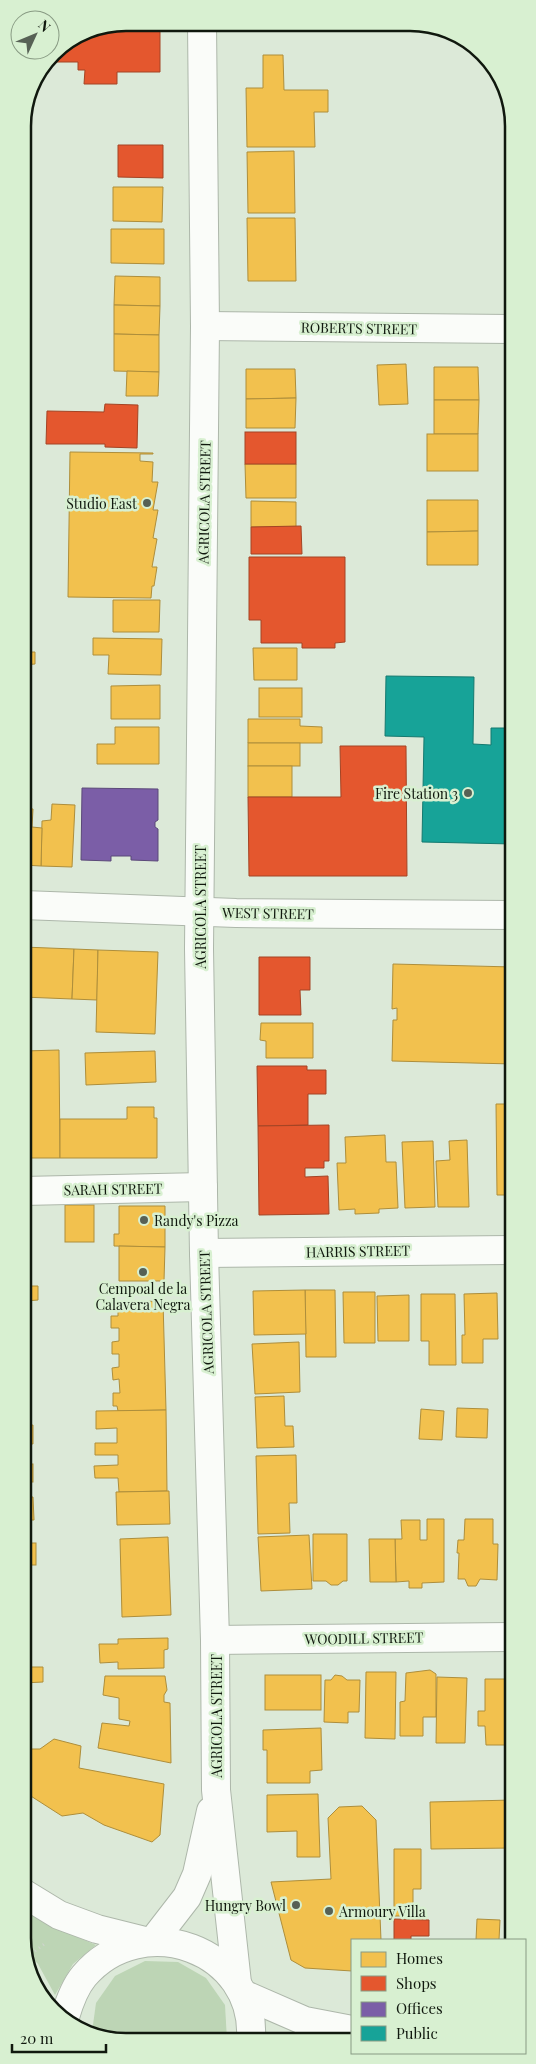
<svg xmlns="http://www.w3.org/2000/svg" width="536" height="2064" font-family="'Playfair Display',serif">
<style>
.green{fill:#bdd5b5}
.homes{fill:#f2c14e;stroke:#ae8e3b}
.shops{fill:#e4572e;stroke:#a44424}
.offices{fill:#7b5ea7;stroke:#5b4979}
.public{fill:#17a398;stroke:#15796f}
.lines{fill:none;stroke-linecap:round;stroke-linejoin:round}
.minor-casing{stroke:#adb7aa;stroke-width:30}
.major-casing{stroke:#adb7aa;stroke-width:30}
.path{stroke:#d0d4cf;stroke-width:3;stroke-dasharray:1 4;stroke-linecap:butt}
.minor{stroke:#fafcf9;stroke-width:28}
.major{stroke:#fafcf9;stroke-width:28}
.poi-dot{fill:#576155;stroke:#d8f0d1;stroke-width:2}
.labels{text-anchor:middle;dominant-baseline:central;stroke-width:5;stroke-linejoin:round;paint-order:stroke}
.street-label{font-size:14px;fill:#10180e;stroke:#d8f0d1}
.poi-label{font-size:14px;fill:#10180e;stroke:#d8f0d1;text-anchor:end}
.rim{fill:none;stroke:#10180e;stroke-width:2.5}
</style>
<rect width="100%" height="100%" fill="#dce9d8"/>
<!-- green -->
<g class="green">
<path d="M23,1909L56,1928L96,1945L73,1964L55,1995L38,1964L23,1947Z"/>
<path d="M145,1961L178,1962L206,1978L225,2005L227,2040L105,2039L92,2032L96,2003L115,1976Z"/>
</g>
<!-- homes -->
<g class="homes">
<path d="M263,55H283L284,90H328V112H314L315,147H247L246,88H263Z"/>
<path d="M294,151L295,213H248L247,152Z"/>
<path d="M113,187H163L162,222L113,221Z"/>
<path d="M247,218H295L296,281H248Z"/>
<path d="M111,229H164V264L111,263Z"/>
<path d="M115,276L160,277V306L114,305Z"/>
<path d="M114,305L160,306L159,335L114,334Z"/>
<path d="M114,334L159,335V372L114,371Z"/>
<path d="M406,364L408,404L379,405L377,365Z"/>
<path d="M434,367H478L479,400H434Z"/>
<path d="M246,369H295L296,398L246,399Z"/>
<path d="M127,371L159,372L158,396H126Z"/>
<path d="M296,398L295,428H246V399Z"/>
<path d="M434,400H479L478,434H434Z"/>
<rect x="427" y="434" width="51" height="37"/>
<path d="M70,452L153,453V454H140V461L153,462L152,482H158L153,510H158L153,538L157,539L152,567H157L154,586H152L151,598L68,597Z"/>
<path d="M245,464H296V498H246Z"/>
<path d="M427,500H478V531L427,532Z"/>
<path d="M251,501L296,502V527H251Z"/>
<path d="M478,531V565H427V532Z"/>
<path d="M113,600H160L159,632H113Z"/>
<path d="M93,638L162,639L161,675L108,674L109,655H93Z"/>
<path d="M253,648H297V680H254Z"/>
<path d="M23,652H35V664L23,665Z"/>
<path d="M160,685V719H111V686Z"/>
<rect x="259" y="688" width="43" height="29"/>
<path d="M248,719H300V726L322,727V743H248Z"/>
<path d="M115,727H159V764H97V744H115Z"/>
<rect x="248" y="743" width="52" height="23"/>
<rect x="248" y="766" width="44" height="31"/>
<path d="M52,804L75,805L72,867L41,866L42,821L51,820Z"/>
<path d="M23,808L33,809L32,827L42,828L41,866L23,865Z"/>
<path d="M23,947L74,949L72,999L23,997Z"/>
<path d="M74,949L98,950L97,1000L72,999Z"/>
<path d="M98,950L158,952L155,1034L96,1032Z"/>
<path d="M393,964L513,967V1064L392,1061L393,1020H397V1008L392,1009Z"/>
<path d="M261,1023H313V1058H266V1041L260,1040Z"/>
<path d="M59,1050L60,1158H26L24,1051Z"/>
<path d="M155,1051L156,1082L86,1085L85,1053Z"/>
<path d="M496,1104H513V1195H497Z"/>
<path d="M127,1107H154V1118H157V1158H60V1119H127Z"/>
<path d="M385,1135L386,1162H396L398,1208L379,1209V1213L355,1214V1209L339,1210L337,1163H346L345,1137Z"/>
<path d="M467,1140L469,1207H438L436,1161L450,1160L449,1141Z"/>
<path d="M433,1141L435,1207L405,1208L402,1142Z"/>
<rect x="65" y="1205" width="29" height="37"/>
<path d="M119,1206H165V1247L114,1246V1234H119Z"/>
<path d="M119,1246L165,1247L164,1281H119Z"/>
<path d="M23,1286H38V1300L25,1301V1316H23Z"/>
<path d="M305,1290H335L336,1357H306Z"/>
<path d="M305,1290L306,1334L254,1335L253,1291Z"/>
<path d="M343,1292H375V1343H344Z"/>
<path d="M497,1293L498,1339H483V1363H462V1335H465L464,1294Z"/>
<path d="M421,1294H455L456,1365H429V1341H421Z"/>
<path d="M409,1295V1341H378L377,1296Z"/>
<path d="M163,1301L166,1410L118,1411L117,1406H113V1393H120L119,1379L113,1380L112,1368L119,1367V1354H112V1342L119,1341V1328H111V1316H118V1302Z"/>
<path d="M299,1342L300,1392L255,1394L252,1344Z"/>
<rect x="23" y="1350" width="7" height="28"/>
<rect x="23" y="1396" width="5" height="20"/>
<path d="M284,1396L285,1426H293L294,1447L257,1448L255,1397Z"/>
<path d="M457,1408L488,1409L487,1438L456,1437Z"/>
<path d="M421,1409L444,1411L442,1440L419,1439Z"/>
<path d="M166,1410L167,1491L119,1492L118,1478H95L94,1466L118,1465V1455H95V1443H117V1428L96,1429V1411Z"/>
<path d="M33,1425V1444L23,1443V1426Z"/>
<rect x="508" y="1438" width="5" height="25"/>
<path d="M296,1455L297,1503H289L290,1533L258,1534L256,1456Z"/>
<rect x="23" y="1464" width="10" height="18"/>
<path d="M169,1491L170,1524L117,1525L116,1492Z"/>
<path d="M23,1497H33L34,1520H23Z"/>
<path d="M427,1519H444V1582L422,1583V1588H409V1581L396,1582L395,1539H402L401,1520H420V1540H427Z"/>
<path d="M465,1519H493V1544H498L497,1580L480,1579L476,1586H468L465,1579H458L459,1553H457L458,1540H464Z"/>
<path d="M313,1534H347V1581H343L338,1585H331L326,1581H313Z"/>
<path d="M309,1535L312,1589L261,1591L258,1537Z"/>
<path d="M168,1537L171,1615L122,1617L120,1539Z"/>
<path d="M369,1539H395L396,1582H370Z"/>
<path d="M511,1540H513V1579H510Z"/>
<rect x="23" y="1543" width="13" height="22"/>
<path d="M168,1638V1649L164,1650V1668L118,1669V1662L100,1663L99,1644H118V1639Z"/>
<path d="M23,1649H28V1667H43V1682L23,1683Z"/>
<path d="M430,1670L436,1674V1717H423V1736H400V1702L405,1701L406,1673Z"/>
<path d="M366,1672H396L395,1739L365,1738Z"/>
<rect x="265" y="1675" width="56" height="35"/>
<path d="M335,1675L342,1676L347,1680H360L359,1712H348V1723L324,1722L325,1680H331Z"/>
<path d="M105,1676H165L167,1690L164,1695V1702L170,1703L171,1763L98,1748L102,1723L129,1726L130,1721L119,1719V1698L103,1695Z"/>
<path d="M437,1677L467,1678L465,1743H436Z"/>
<path d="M485,1679H513V1726H506V1745H486L485,1726H478V1711H485Z"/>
<path d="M321,1728L322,1770L310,1771V1783H267V1750H263V1730Z"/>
<path d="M54,1739L81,1746L79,1768L164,1784L160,1835L152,1842L104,1825L83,1813L62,1816L23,1791V1749H40Z"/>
<path d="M318,1794L320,1857H297V1831L267,1832V1795Z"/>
<path d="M513,1800V1848L431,1849L430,1802Z"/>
<path d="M362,1806L376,1820L381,1940H352V1971L305,1968L291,1960L271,1882L331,1879L328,1818L339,1807Z"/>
<path d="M394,1849H421V1889H413V1916H394Z"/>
<path d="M477,1919L500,1920L499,1940H476Z"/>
</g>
<!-- shops -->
<g class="shops">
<path d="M126,23H160V72H117V84H84L85,70H78V62H47L53,53L87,30Z"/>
<path d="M254,23L318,24L254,25Z"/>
<path d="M33,83V108H25L30,86Z"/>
<path d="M118,145H163V178L118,177Z"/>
<path d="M105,404L138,405L137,448L105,447V444H46L47,411L104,412Z"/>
<rect x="245" y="432" width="51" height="32"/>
<path d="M301,526L302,554H251V527Z"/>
<path d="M249,557H345V642L335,643V648H302V643H261V620H249Z"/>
<path d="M340,746H406L407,876H249L248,797H341Z"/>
<path d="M259,957H310V990H300L301,1015H259Z"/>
<path d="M257,1066H307V1070H326V1094H308V1125L258,1126Z"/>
<path d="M329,1125V1161H324V1168H305V1177L328,1176L329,1214L259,1215L258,1126Z"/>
<path d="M394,1919L429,1920V1936H411V1940H394Z"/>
</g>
<!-- offices -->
<path class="offices" d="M82,788L158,789V820L155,822V827L158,829V861L131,860V856H111V861L81,860Z"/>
<!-- public -->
<path class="public" d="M386,676L474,677L473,744L491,745V728H513V844L422,842L424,737L385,736Z"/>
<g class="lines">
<!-- minor casing -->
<g class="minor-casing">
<g id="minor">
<path d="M202,23L205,326L199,949L204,1253L215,1640L216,1790L237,1983"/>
<path d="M205,326L513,329"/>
<path d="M23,905L236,913L513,915"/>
<path d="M23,1191L203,1187"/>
<path d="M204,1253L513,1250"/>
<path d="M215,1640L513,1637"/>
<path d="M153,1941L187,1897L197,1874L211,1811"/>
<path d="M243,1994L305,2021L352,2030"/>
</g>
</g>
<!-- major casing -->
<g class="major-casing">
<g id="major">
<path d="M23,1893L59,1915L97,1929L145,1941"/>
<path d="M65,2017C69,2003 74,1988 84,1976C142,1908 257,1949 251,2040"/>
</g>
</g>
<!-- path -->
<path class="path" d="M31,1954L47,1942"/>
<!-- minor -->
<use href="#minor" class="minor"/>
<!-- major -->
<use href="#major" class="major"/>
</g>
<!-- markers -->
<g class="poi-dot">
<circle cx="147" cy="503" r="5"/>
<circle cx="468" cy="793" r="5"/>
<circle cx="144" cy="1220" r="5"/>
<circle cx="143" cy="1272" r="5"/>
<circle cx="296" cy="1905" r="5"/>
<circle cx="329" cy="1911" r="5"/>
</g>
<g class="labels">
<!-- street labels -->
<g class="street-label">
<text transform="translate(359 328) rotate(1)">ROBERTS STREET</text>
<text transform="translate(204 502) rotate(-89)">AGRICOLA STREET</text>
<text transform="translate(200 907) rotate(-90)">AGRICOLA STREET</text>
<text transform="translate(268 913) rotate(1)">WEST STREET</text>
<text transform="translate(113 1189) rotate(-1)">SARAH STREET</text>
<text transform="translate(358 1251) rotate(-1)">HARRIS STREET</text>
<text transform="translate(206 1312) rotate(-92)">AGRICOLA STREET</text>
<text transform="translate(364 1638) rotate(-1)">WOODILL STREET</text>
<text transform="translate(216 1716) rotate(-90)">AGRICOLA STREET</text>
</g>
<!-- poi labels -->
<g class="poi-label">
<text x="137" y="503">Studio East</text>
<text x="458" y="793">Fire Station 3</text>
<text x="154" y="1220" text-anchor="start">Randy's Pizza</text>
<text x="143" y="1288" text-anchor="middle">Cempoal de la<tspan x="143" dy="16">Calavera Negra</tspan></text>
<text x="286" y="1905">Hungry Bowl</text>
<text x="339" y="1911" text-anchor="start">Armoury Villa</text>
</g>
</g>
<!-- crop -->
<path d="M0 0H536V2064H0ZM126 31H410A95 95 0 0 1 505 126V1938A95 95 0 0 1 410 2033H126A95 95 0 0 1 31 1938V126A95 95 0 0 1 126 31Z" fill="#d8f0d1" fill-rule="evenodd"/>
<path class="rim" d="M126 31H410A95 95 0 0 1 505 126V1938A95 95 0 0 1 410 2033H126A95 95 0 0 1 31 1938V126A95 95 0 0 1 126 31Z"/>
<!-- legend -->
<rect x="351" y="1939" width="175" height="115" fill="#d8f0d1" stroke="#889a83"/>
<rect x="361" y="1952" width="25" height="15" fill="#f2c14e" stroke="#889a83"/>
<text x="396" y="1964" font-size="15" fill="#10180e">Homes</text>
<rect x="361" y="1976" width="25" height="15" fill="#e4572e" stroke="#889a83"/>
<text x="396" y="1989" font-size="15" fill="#10180e">Shops</text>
<rect x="361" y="2002" width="25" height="15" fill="#7b5ea7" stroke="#889a83"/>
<text x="396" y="2014" font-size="15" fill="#10180e">Offices</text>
<rect x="361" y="2026" width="25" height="15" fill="#17a398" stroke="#889a83"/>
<text x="396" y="2039" font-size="15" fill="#10180e">Public</text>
<!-- north arrow -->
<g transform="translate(35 35) rotate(46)"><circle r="24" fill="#d8f0d1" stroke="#889a83"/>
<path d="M0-4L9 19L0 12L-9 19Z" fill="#576155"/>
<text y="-8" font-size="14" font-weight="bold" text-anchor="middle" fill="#10180e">N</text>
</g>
<!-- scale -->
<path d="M12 2044v8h94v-8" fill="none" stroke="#10180e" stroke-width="2.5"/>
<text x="20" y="2044" font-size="15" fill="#10180e" stroke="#d8f0d1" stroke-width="4" paint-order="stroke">20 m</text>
</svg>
